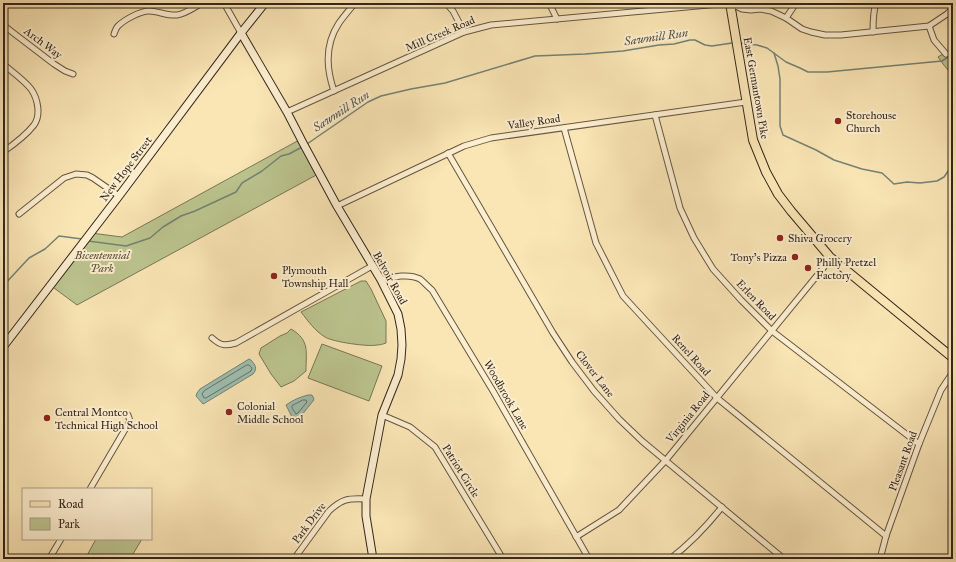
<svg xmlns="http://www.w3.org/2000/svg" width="956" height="562" font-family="'IM FELL Great Primer',serif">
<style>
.green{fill:#bcc58f;stroke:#787656}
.water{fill:#9ebfb1;stroke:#738275}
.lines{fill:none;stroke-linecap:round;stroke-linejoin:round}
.shore{stroke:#687266;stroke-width:1}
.stream{stroke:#738275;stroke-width:1.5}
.street-casing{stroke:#655642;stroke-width:7}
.secondary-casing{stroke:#33261c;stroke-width:9}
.primary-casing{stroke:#33261c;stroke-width:10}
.street{stroke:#fceecf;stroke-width:5}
.secondary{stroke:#fceecf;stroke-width:7}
.primary{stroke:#fae5b5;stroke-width:8}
.poi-dot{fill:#8f2418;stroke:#fceecf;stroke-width:1.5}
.labels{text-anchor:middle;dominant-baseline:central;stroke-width:4;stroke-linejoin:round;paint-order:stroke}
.street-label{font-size:11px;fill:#33261c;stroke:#fceecf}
.poi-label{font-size:11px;fill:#33261c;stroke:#fceecf;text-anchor:start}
.park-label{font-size:11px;font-style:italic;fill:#554e39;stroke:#fceecf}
.water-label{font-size:12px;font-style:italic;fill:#535449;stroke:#fceecf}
</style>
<rect width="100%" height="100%" fill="#fae5b5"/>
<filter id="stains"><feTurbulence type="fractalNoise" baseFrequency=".005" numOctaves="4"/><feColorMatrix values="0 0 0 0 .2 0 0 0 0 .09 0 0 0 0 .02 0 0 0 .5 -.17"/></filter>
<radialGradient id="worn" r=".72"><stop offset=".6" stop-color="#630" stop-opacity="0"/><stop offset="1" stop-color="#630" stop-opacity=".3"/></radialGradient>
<!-- green -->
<g class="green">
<path d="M953,48V76L943,64L938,57Z"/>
<path d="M301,139L320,173L77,305L50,285L91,233L122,237Z"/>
<path d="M361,281H366L371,289L386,321V343C383,344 380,345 377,345C368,347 333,342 325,337C315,331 308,321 301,312Z"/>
<path d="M291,329C310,340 306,352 306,371L294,381L281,387L271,374L259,354L261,348L280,336L287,333Z"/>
<path d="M322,344L382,366L369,401L308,378Z"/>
<path d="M96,539H142L130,559H85Z"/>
</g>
<!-- water -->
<g class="water">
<path d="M249,359L251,360C255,365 258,368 253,374L205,403L203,404L196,396L197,393L200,389Z"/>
<path d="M308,395H312L314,399L313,401L297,421H296L293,419L286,405C293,400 300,397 308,395Z"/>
</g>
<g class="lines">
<!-- shore -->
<g class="shore">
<path d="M247,365H249L252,368L251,371L206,398H204L202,394L204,391Z"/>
<path d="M303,400H306L307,402L298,413L296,414L292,408V406Z"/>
</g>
<!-- stream -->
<g class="stream">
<path d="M740,43L757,45L767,48L786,62L800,68L808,72H827L942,61L953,54"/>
<path d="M774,53L778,66L780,79V126L783,135L816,150L834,160L862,169L882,173L894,184L907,182L920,183L937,181L944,177L953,164"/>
<path d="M307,144L368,102L381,96L411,89L445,83L535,56L585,54L623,51L659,45L674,44L690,40H695L705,45L712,46L732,43"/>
<path d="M88,241L126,246L150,238L163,227L181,216L195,211L236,192L242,183L262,171L281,156L289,154L302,147"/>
<path d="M3,286L29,258L45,249L59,236L82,239"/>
</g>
<!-- street casing -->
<g class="street-casing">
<g id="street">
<path d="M224,3L241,33"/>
<path d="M446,3L453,11L464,32"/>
<path d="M549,3L557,19"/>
<path d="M786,18L796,3"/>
<path d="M3,25L54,64L65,71L73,74"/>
<path d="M929,26L934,40L946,54"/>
<path d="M873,32C873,22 873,12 876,3"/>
<path d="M114,34C115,31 116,28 118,26C124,20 140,11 149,11C158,11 167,16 177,15C185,14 195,7 202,3"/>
<path d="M3,64C11,71 25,81 31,89C38,99 41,115 34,125C27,134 13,145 3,152"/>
<path d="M334,91C326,68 325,44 339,23C344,16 350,9 355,3"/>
<path d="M287,112L464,32L491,25L730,3L742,9L751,10L760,9L771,11L786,18L802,29L811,32L825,35H841L929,26L947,14L953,8"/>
<path d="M655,115L680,208L694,238L713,269L741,300L772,331L919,444"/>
<path d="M564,128L596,243L623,296L717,398L886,536"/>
<path d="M448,153L553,333L572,362L594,391L619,419L642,441L784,559"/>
<path d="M337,206L464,146L491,138L746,102"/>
<path d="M19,214L64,178L76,174L87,175L93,178L119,196"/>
<path d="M381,280C393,277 408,273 420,279C424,282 428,287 432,290L493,391L589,559"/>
<path d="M212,338C221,346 225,346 236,343L372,266"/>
<path d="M382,415L410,427L435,447L503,559"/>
<path d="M90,489L130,421L128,415"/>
<path d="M576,537L619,510L666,460L824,267L830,257"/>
<path d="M49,559L61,539"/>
<path d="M294,559L329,511C342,499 348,498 366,499"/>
<path d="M670,559C691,543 706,527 722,507"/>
<path d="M880,559L886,536L919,444L941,390L953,372"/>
</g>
</g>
<!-- secondary casing -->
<g class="secondary-casing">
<g id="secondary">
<path d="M241,33L287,112L303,143L337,206L381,280L398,314L401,329L402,345L401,359L398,375L382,415L366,499V516L373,559"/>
<path d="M3,347L119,196L241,33L265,3"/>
</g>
</g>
<!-- primary casing -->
<g class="primary-casing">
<path id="primary" d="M730,3L753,140L766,172L778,194L791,211L830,257L953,358"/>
</g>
<!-- street -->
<use href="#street" class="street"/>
<!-- secondary -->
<use href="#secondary" class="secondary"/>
<!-- primary -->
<use href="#primary" class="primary"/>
</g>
<!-- markers -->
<g class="poi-dot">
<circle cx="838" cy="121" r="4"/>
<circle cx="780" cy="238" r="4"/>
<circle cx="795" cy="257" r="4"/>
<circle cx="808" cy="268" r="4"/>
<circle cx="274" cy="276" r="4"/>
<circle cx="229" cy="412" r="4"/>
<circle cx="47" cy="418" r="4"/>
</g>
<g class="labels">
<!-- street labels -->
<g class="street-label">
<text transform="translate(440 34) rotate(-23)">Mill Creek Road</text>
<text transform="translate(43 43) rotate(37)">Arch Way</text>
<text transform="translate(756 88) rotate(80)">East Germantown Pike</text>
<text transform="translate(534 122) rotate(-8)">Valley Road</text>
<text transform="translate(126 169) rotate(-53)">New Hope Street</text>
<text transform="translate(390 278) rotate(61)">Belvoir Road</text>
<text transform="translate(756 300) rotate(46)">Erlen Road</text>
<text transform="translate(691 355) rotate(48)">Renel Road</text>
<text transform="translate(595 374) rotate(52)">Clover Lane</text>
<text transform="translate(506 395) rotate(60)">Woodbrook Lane</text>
<text transform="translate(688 417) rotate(-51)">Virginia Road</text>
<text transform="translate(903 461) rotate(-70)">Pleasant Road</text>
<text transform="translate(461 471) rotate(58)">Patriot Circle</text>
<text transform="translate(309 523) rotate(-53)">Park Drive</text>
</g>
<!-- poi labels -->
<g class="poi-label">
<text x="846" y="115">Storehouse<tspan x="846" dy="13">Church</tspan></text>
<text x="788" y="238">Shiva Grocery</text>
<text x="787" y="257" text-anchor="end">Tony's Pizza</text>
<text x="816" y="262">Philly Pretzel<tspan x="816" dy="13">Factory</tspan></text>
<text x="282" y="270">Plymouth<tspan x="282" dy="13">Township Hall</tspan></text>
<text x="237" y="406">Colonial<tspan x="237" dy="13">Middle School</tspan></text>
<text x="55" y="412">Central Montco<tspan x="55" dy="13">Technical High School</tspan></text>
</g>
<!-- park labels -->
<g class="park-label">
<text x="102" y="255">Bicentennial<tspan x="102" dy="13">Park</tspan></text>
</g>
<!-- water labels -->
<g class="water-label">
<text transform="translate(656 37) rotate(-8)">Sawmill Run</text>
<text transform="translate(341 111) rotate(-33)">Sawmill Run</text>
</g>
</g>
<!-- margin -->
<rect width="956" height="562" fill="none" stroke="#fae5b5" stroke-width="16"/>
<rect x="4" y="4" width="948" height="554" fill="none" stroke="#33261c" stroke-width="2"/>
<rect x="8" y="8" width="940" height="546" fill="none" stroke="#33261c"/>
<!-- legend -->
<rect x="22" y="488" width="130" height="52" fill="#fceecf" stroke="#ac9e87"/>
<rect x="30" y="501" width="20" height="6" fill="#fae5b5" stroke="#ac9e87"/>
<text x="58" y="508" font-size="12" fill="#33261c">Road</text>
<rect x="30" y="518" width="20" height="12" fill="#bcc58f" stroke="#ac9e87"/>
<text x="58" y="528" font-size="12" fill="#33261c">Park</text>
<rect width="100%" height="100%" filter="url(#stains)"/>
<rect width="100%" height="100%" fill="url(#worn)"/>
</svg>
